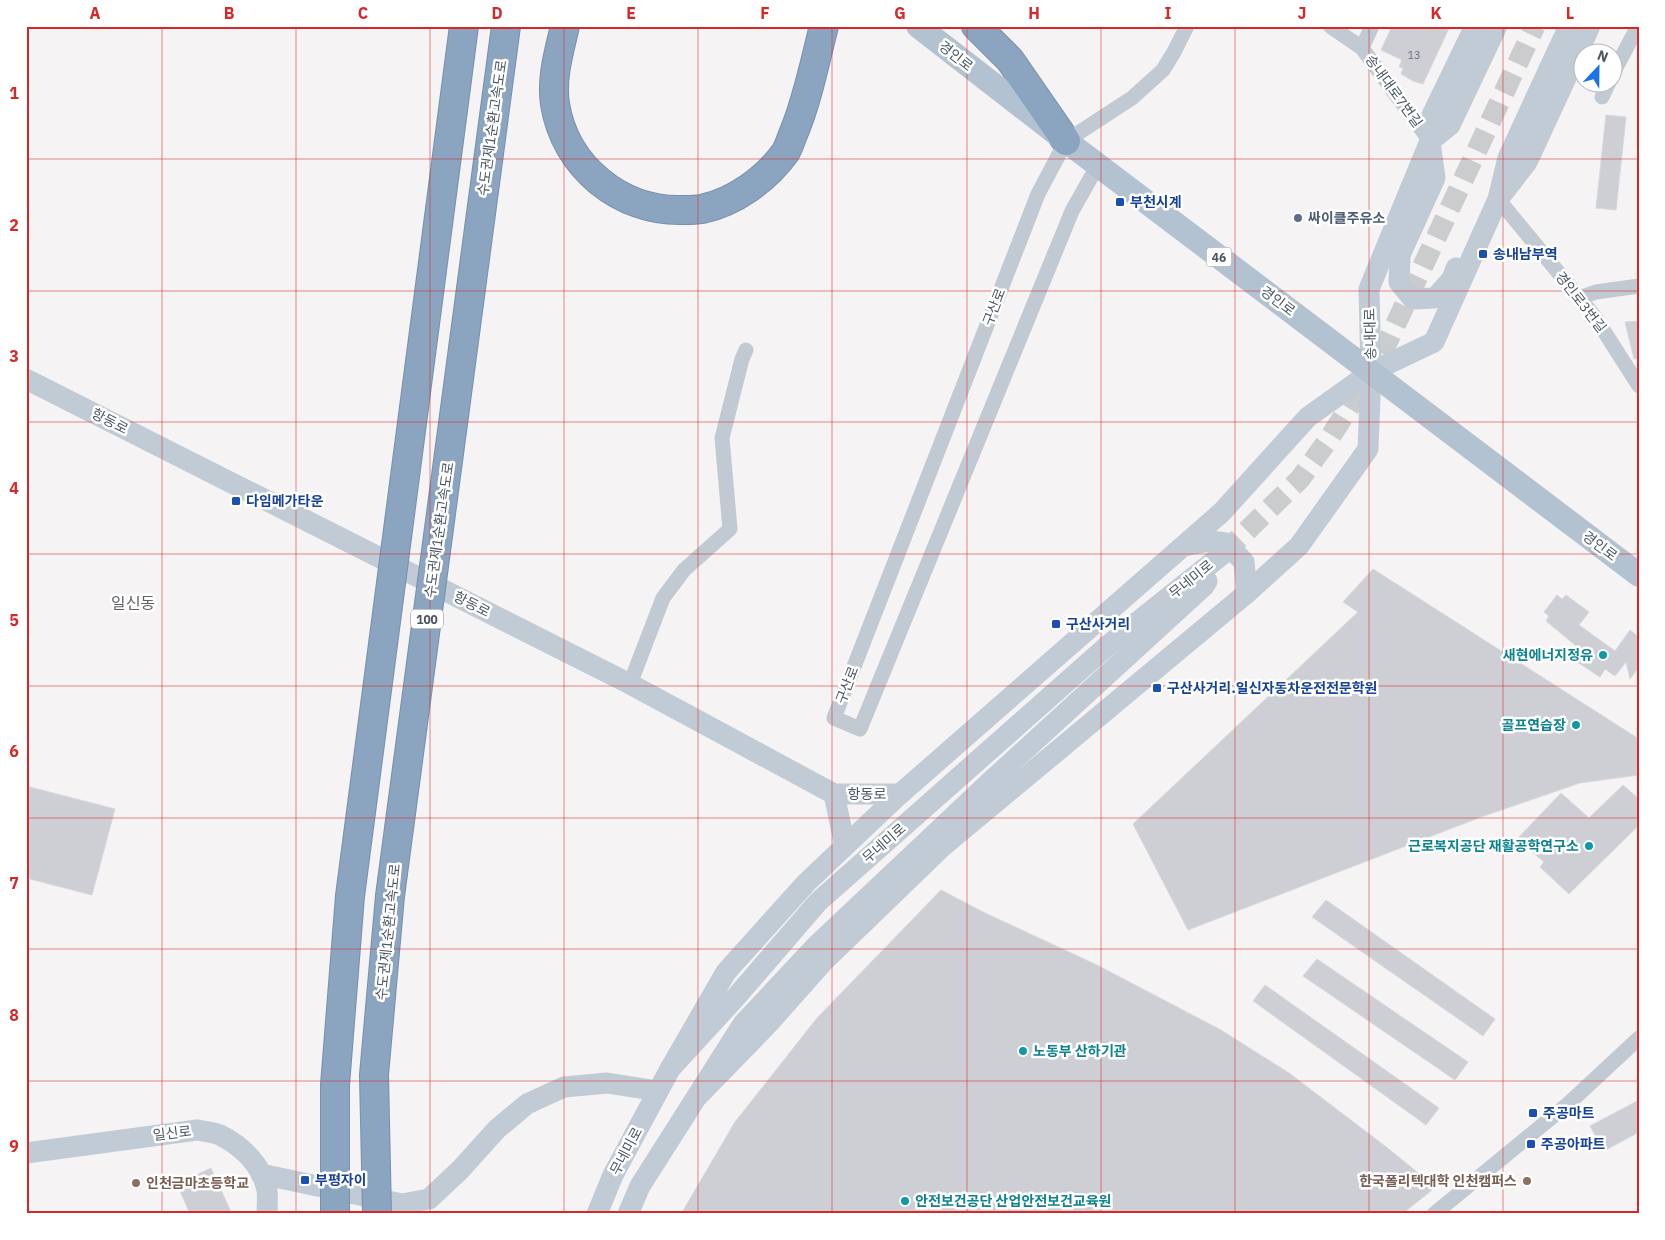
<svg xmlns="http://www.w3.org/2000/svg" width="1665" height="1240" font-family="'IBM Plex Sans','Noto Sans KR',sans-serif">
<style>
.building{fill:#cdcfd5;stroke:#d7d9de}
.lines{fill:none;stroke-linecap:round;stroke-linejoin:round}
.secondary-tunnel{stroke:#caccce;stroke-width:21;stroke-dasharray:21 11;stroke-linecap:butt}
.highway-casing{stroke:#7690ad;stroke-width:30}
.street{stroke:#c1cad2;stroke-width:15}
.secondary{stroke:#c1cbd6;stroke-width:21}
.primary{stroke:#b3c2d1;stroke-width:24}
.highway{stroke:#8ba5c1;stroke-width:28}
.highway-bridge-casing{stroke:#7690ad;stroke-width:30;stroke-linecap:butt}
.highway-bridge{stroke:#8ba5c1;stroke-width:28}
.grid{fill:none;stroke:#d62828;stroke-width:1;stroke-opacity:0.55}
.transit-dot{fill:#1a4fb4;stroke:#fff;stroke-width:2}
.service-dot{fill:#5c6f8a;stroke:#fff;stroke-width:2}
.culture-dot{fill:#0f9aa8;stroke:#fff;stroke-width:2}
.education-dot{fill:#8d6e63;stroke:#fff;stroke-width:2}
.labels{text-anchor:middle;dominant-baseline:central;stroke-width:5;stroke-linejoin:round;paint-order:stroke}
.number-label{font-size:11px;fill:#6b747e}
.shield{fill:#fff;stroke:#808990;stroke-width:1}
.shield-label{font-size:12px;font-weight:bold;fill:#4a5661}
.street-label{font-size:14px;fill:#4a5661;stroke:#fff}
.transit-label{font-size:14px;font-weight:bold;fill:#164399;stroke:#fff;text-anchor:start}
.service-label{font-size:14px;font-weight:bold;fill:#4e5e75;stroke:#fff;text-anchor:start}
.culture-label{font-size:14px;font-weight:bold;fill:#0d838f;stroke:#fff;text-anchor:end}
.education-label{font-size:14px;font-weight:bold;fill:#785e54;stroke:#fff;text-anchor:end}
.quarter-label{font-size:16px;fill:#5f6368;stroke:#fff}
.neatline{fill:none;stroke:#d62828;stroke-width:2}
.grid-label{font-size:16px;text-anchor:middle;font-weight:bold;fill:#d62828}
</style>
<rect width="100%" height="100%" fill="#f5f3f3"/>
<!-- building -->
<g class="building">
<path d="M1392,26H1450L1423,84L1413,81L1401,74L1403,68L1399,67L1402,60L1381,50Z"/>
<path d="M1606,115L1626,117L1616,210L1596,208Z"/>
<path d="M1639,321V359H1634L1625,322Z"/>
<path d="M1373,569L1639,739V775L1580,783L1481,817L1188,930L1133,824L1358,612L1343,602Z"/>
<path d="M1557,595L1562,599L1566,595L1589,612L1579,625L1615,651L1630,630L1639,637V667L1630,679L1626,662L1615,676L1605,669L1600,677L1574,660L1581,650L1546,621L1549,616L1544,612Z"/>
<path d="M1623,785L1639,799V825L1569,894L1540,867L1544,862L1517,839L1561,793L1589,818Z"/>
<path d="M26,786L115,809L92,895L26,878Z"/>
<path d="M941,890L983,912L1097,965L1221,1030L1289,1073L1385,1146L1432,1184L1431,1191L1402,1214H681L735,1122L817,1018Z"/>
<path d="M1326,900L1495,1019L1483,1036L1312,917Z"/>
<path d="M1317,959L1468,1062L1455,1080L1303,976Z"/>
<path d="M1265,985L1439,1108L1426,1125L1253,1001Z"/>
<path d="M1639,1100V1132L1604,1151L1590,1126Z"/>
<path d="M211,1168L232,1214H190L177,1184Z"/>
</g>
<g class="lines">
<!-- secondary-tunnel -->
<path class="secondary-tunnel" d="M1224,553L1300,479L1331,436L1379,360L1535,26"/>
<!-- highway casing -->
<g class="highway-casing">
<g id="highway">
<path d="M565,26C559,52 551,78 555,104C565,167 621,212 683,210C689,210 696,210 702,209C735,202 766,179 785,153C789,147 791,139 794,132C808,98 815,61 824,26"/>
<path d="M976,26L1010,60L1066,141"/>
</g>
</g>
<!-- street -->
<g class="street">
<path d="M1330,26L1362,48L1430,141"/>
<path d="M1362,48L1372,26"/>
<path d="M1612,75L1635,32"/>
<path d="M1602,97L1609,82"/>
<path d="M1098,165L1072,211L860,729L834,718L1038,194L1066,141L1132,98L1163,70L1174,52L1187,26"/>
<path d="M1498,199L1595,317L1639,386"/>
<path d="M1579,298L1596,292L1639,286"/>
<path d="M630,684L663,598L684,570L730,529L722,438L742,359L746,350"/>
<path d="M1434,1214L1568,1104L1639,1038"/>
</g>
<!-- secondary -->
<g class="secondary">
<path d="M1430,141L1450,125L1497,26"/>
<path d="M1430,142L1435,178L1400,255L1399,282L1413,299L1435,298L1452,279L1456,268"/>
<path d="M1503,193L1527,162L1590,26"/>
<path d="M26,379L630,684L834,794H900"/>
<path d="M1184,546L1210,541L1226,543L1244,562L1247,593"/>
<path d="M834,794L845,846"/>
<path d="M670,1069L726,972L806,883L900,794L1222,512L1308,417L1371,372L1434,342L1498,199L1508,158L1569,26"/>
<path d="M698,1096L768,1024L823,962L942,847L1247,593L1299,546L1368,449L1371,372L1369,289L1430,141L1432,115L1475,26"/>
<path d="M26,1153L197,1130C204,1131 213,1132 220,1135C242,1146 262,1165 267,1190C268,1198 267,1206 267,1214"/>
<path d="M261,1174L402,1204L429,1199L460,1170L497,1129L527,1104L564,1087L607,1083L658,1091"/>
<path d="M597,1214L613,1175L670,1069L736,997L818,902L1106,647L1224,553"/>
<path d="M628,1214L640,1186L743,1024L815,947L991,781L1204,586L1207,581"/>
</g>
<!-- primary -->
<path class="primary" d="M918,26L1066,141L1639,575"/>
<!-- highway -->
<use href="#highway" class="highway"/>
<!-- highway-bridge casing -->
<g class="highway-bridge-casing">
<g id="highway-bridge">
<path d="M335,1214V1085L350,896L464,26"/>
<path d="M377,1214L374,1075L390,896L506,26"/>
</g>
</g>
<!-- highway-bridge -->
<use href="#highway-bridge" class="highway-bridge"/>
</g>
<!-- grid -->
<path class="grid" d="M162,26V1214M296,26V1214M430,26V1214M564,26V1214M698,26V1214M832,26V1214M967,26V1214M1101,26V1214M1235,26V1214M1369,26V1214M1503,26V1214M26,159H1639M26,291H1639M26,422H1639M26,554H1639M26,686H1639M26,818H1639M26,949H1639M26,1081H1639"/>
<!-- markers -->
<g class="transit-dot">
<rect x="1115" y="197" width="10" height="10" rx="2.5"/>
<rect x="1478" y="249" width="10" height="10" rx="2.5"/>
<rect x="231" y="496" width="10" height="10" rx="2.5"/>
<rect x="1051" y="619" width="10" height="10" rx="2.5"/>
<rect x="1152" y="683" width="10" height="10" rx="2.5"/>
<rect x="1528" y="1108" width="10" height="10" rx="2.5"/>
<rect x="1526" y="1139" width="10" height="10" rx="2.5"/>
<rect x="300" y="1175" width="10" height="10" rx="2.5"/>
</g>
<circle class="service-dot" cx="1298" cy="218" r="5"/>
<g class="culture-dot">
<circle cx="1603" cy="655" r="5"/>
<circle cx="1576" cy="725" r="5"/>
<circle cx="1589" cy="846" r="5"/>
<circle cx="1023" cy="1051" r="5"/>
<circle cx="905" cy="1201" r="5"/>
</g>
<g class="education-dot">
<circle cx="1527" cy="1181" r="5"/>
<circle cx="136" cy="1183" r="5"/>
</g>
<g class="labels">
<!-- number labels -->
<g class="number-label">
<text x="1414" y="55">13</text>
</g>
<!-- shield labels -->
<g class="shield">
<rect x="1206.5" y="247.5" width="25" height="19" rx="4"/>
<rect x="411" y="609.5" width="32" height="19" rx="4"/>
</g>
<g class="shield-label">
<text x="1219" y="257">46</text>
<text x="427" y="619">100</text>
</g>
<!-- street labels -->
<g class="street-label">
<text transform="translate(956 56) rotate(38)">경인로</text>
<text transform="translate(1394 91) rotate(54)">송내대로7번길</text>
<text transform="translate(492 128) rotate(-82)">수도권제1순환고속도로</text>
<text transform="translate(1278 301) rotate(37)">경인로</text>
<text transform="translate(1581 302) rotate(52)">경인로3번길</text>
<text transform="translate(994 307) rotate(-69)">구산로</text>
<text transform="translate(1370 334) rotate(-91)">송내대로</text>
<text transform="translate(110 421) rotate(27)">항동로</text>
<text transform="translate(439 530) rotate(-82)">수도권제1순환고속도로</text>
<text transform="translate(1600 546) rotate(37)">경인로</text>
<text transform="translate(1191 579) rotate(-39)">무네미로</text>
<text transform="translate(472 604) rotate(27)">항동로</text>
<text transform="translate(847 685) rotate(-69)">구산로</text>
<text x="867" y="794">항동로</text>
<text transform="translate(884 843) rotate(-41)">무네미로</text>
<text transform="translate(388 932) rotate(-84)">수도권제1순환고속도로</text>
<text transform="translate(172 1133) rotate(-7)">일신로</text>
<text transform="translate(626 1151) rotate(-62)">무네미로</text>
</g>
<!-- transit labels -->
<g class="transit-label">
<text x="1130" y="202">부천시계</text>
<text x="1493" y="254">송내남부역</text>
<text x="246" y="501">다임메가타운</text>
<text x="1066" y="624">구산사거리</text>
<text x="1167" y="688">구산사거리.일신자동차운전전문학원</text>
<text x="1543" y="1113">주공마트</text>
<text x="1541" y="1144">주공아파트</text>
<text x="315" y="1180">부평자이</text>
</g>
<!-- service labels -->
<g class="service-label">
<text x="1308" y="218">싸이클주유소</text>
</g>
<!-- culture labels -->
<g class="culture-label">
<text x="1593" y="655">새현에너지정유</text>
<text x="1566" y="725">골프연습장</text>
<text x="1579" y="846">근로복지공단 재활공학연구소</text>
<text x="1033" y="1051" text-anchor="start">노동부 산하기관</text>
<text x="915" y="1201" text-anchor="start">안전보건공단 산업안전보건교육원</text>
</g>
<!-- education labels -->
<g class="education-label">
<text x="1517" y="1181">한국폴리텍대학 인천캠퍼스</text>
<text x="146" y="1183" text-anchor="start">인천금마초등학교</text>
</g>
<!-- quarter labels -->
<g class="quarter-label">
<text x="133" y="603">일신동</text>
</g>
</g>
<!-- border -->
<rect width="1665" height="1240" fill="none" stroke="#ffffff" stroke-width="55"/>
<!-- north arrow -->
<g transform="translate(1598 68) rotate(22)"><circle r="24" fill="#ffffff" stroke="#b7bbc0"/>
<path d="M0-4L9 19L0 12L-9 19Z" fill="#1a73e8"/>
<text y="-8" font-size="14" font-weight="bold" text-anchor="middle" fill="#4a5661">N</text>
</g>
<rect x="28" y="28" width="1610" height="1184" class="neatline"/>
<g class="grid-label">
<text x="95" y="19">A</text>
<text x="229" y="19">B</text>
<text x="363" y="19">C</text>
<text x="497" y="19">D</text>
<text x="631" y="19">E</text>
<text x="765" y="19">F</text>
<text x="900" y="19">G</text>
<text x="1034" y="19">H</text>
<text x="1168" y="19">I</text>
<text x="1302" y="19">J</text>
<text x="1436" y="19">K</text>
<text x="1570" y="19">L</text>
<text x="14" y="99">1</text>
<text x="14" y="231">2</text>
<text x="14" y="362">3</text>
<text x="14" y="494">4</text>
<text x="14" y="626">5</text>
<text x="14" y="757">6</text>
<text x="14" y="889">7</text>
<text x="14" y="1021">8</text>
<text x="14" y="1152">9</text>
</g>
</svg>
